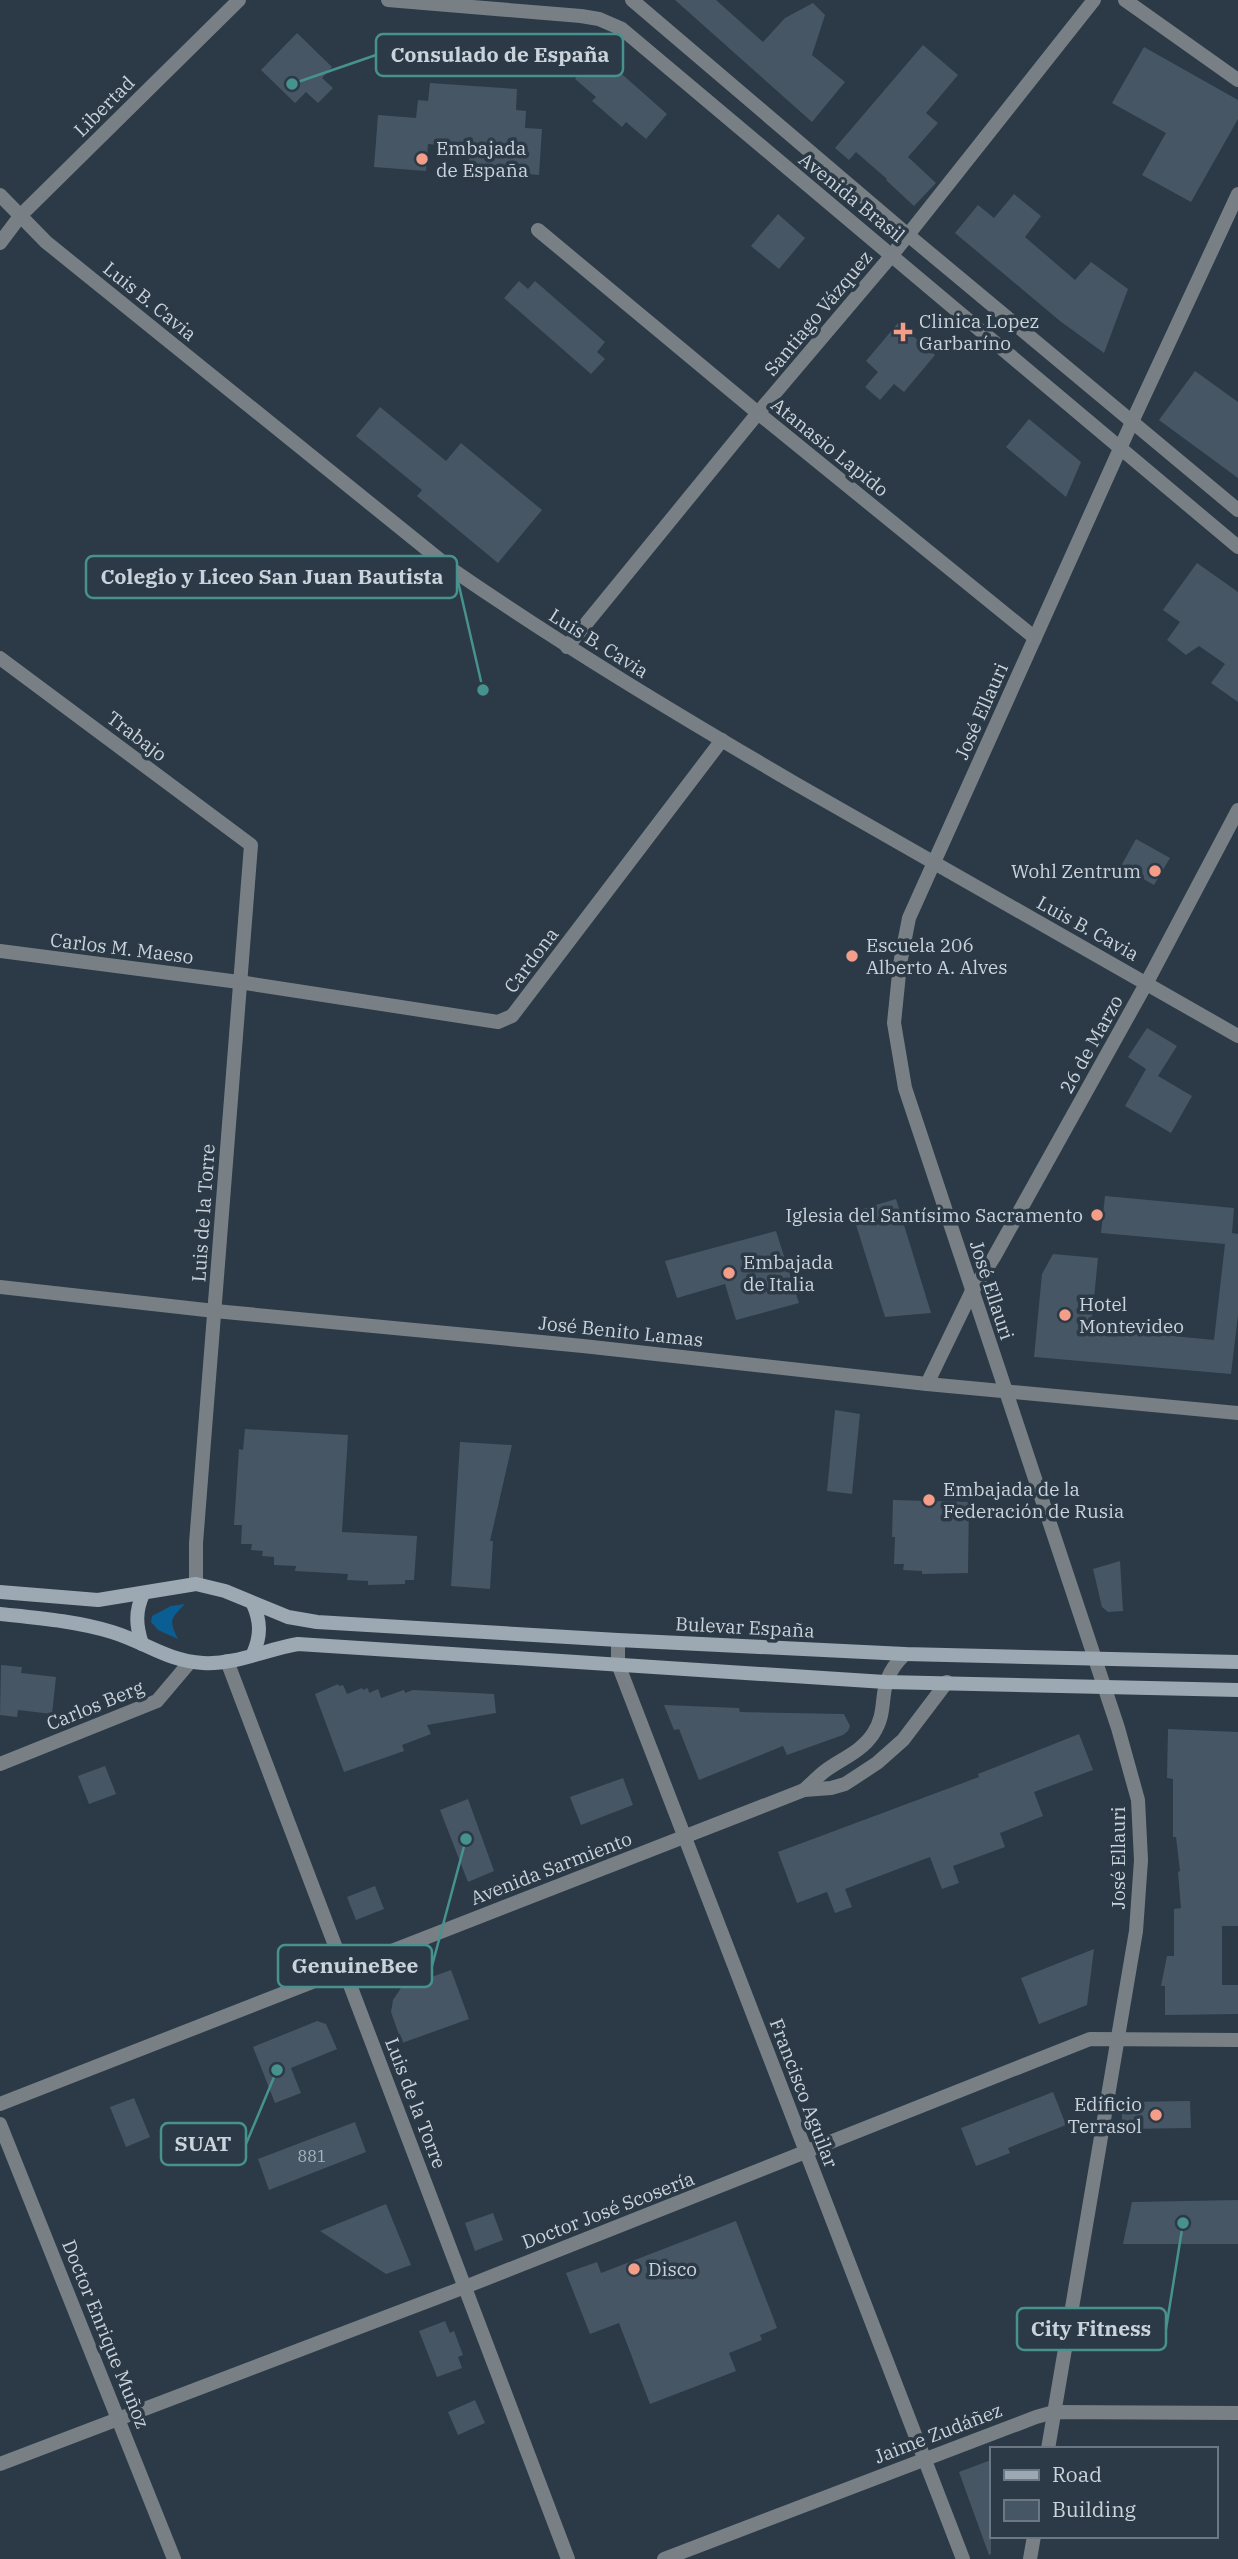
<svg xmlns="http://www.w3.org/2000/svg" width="1238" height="2559" font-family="'IBM Plex Serif',serif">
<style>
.green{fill:#0b5e93}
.building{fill:#475664}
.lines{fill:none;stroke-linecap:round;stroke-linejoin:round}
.pedestrian{stroke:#788086;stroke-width:14}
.minor{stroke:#788086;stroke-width:14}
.tertiary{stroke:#788086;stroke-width:14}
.secondary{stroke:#9ca8b2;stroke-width:14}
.poi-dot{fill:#f49e89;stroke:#2b3a46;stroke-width:2.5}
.labels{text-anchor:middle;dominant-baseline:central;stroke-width:7;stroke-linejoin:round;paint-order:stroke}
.number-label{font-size:16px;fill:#a9b4bd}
.street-label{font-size:19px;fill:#cad3db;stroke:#2b3a46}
.poi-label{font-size:19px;fill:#cad3db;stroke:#2b3a46;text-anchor:start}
.leader{fill:none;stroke:#47928f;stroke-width:2.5}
.callout-dot{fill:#47928f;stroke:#2b3a46;stroke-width:2.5}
.callout{fill:#2b3a46;stroke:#47928f;stroke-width:2.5}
.callout-label{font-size:21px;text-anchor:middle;font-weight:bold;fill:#cad3db}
</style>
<rect width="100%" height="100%" fill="#2b3a46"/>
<!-- green -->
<path class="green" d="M185,1604C170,1619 169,1620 178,1639L158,1630L151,1622L152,1616L171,1606Z"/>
<!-- building -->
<g class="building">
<path d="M675,0H716L763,42L785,18L813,3L825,15L812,55L845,82L812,122Z"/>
<path d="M297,33L332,67L322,78L333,88L318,103L306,92L295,103L261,70Z"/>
<path d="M923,45L958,75L926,113L938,123L908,157L936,183L914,206L886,180L887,179L856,152L849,160L835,148Z"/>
<path d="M1144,47L1238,100V119L1191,202L1142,175L1166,133L1112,103Z"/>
<path d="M598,53L667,114L646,139L626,122L622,127L592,101L596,97L575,79Z"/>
<path d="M430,83L517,89L516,110L526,111L525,128L542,129L539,175L468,170L470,148L428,144L426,171L374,167L378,115L416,118L418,100L428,101Z"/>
<path d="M1014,194L1041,216L1025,237L1075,280L1091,262L1128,289L1104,353L1060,321L955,233L978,205L994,218Z"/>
<path d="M778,214L805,238L779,269L751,246Z"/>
<path d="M519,281L528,289L535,281L605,342L597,352L605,359L591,374L504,298Z"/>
<path d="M898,323L935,355L904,392L894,384L880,400L865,387L878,372L866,361Z"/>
<path d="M1195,371L1238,402V478L1159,420Z"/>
<path d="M380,407L446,461L461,443L542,510L498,563L417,496L422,490L356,436Z"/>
<path d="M1029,419L1081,462L1066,497L1006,447Z"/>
<path d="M1197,563L1238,592V702L1211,683L1225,664L1199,646L1186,655L1167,640L1180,622L1163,610Z"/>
<path d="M1136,839L1170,858L1154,885L1121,866Z"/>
<path d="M1147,1028L1177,1046L1158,1076L1192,1096L1171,1133L1125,1106L1146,1069L1128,1057Z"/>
<path d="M1105,1196L1234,1208L1232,1233L1238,1234V1315L1231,1374L1034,1357L1042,1274L1053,1254L1098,1258L1091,1328L1214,1340L1225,1244L1101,1233Z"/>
<path d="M896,1199L931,1313L885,1317L852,1212Z"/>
<path d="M776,1231L799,1303L736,1320L725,1284L677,1298L665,1261Z"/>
<path d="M835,1410L860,1414L852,1494L827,1491Z"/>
<path d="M245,1429L348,1435L342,1532L417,1536L414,1580H405V1584L368,1585V1581L347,1580L348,1574L295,1571L296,1566L274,1565V1557L262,1556L263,1551L251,1550L252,1544H241L242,1525H234L239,1449L243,1450Z"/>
<path d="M460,1442L512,1445L490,1541H493L490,1589L451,1586Z"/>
<path d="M893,1500L969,1502L968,1573L922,1574V1571L903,1570L904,1564H894L895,1537H892Z"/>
<path d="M1120,1561L1123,1611L1108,1612L1102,1607L1093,1569Z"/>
<path d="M1,1665L22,1667L21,1673L56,1677L52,1714L18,1710L17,1717L0,1715Z"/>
<path d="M338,1684L339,1686L343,1685L347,1694L362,1688L363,1690L368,1688L369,1693L378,1689L381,1698L404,1690L405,1693L413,1690L494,1694L496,1713L427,1725L431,1734L402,1745L404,1751L344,1772L315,1694Z"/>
<path d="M664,1705L739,1708L740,1712L844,1714L850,1726L848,1731L843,1735L787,1755L783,1746L699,1780L679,1729L674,1730Z"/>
<path d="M1168,1729L1238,1732V1926H1222V1985H1238V2014L1165,2015V1986H1161L1167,1956H1174V1909L1181,1908L1178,1872L1180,1871L1176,1837H1173V1779L1167,1778Z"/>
<path d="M1079,1734L1093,1770L1034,1792L1043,1816L1000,1833L1005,1847L953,1866L959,1883L942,1889L930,1857L845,1889L852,1907L835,1913L827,1892L797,1903L778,1852L979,1777L978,1774Z"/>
<path d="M105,1766L116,1794L89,1804L78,1776Z"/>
<path d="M623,1778L633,1805L581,1825L570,1797Z"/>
<path d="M468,1799L494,1871L468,1882L440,1810Z"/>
<path d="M375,1886L384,1909L356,1920L347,1897Z"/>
<path d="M1094,1949L1087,2005L1039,2024L1021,1978Z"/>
<path d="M451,1970L469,2019L402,2043L391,2012L393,2000L401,1988Z"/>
<path d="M317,2021L326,2024L337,2049L291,2068L301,2093L275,2103L253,2047Z"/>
<path d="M1053,2092L1066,2125L1008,2148L1010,2153L976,2166L961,2128Z"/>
<path d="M134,2098L150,2137L126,2147L110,2107Z"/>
<path d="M1190,2101L1191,2128L1122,2129V2102Z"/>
<path d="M355,2122L366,2152L269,2190L258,2159Z"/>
<path d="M1238,2200V2244H1123L1132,2202Z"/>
<path d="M386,2204L411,2265L386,2274L320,2231Z"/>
<path d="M493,2213L503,2240L475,2251L465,2223Z"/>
<path d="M736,2221L777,2328L760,2335L762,2340L729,2353L736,2371L650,2404L619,2323L590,2334L566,2273L597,2262L601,2273Z"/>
<path d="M445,2321L450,2333L454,2331L463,2355L458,2357L462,2368L437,2377L419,2331Z"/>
<path d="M475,2400L485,2423L458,2435L448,2412Z"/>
<path d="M991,2460V2554L989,2555L959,2472Z"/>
</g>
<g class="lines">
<!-- pedestrian -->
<path class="pedestrian" d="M927,1384L971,1293"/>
<!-- minor -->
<g class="minor">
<path d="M1125,0L1238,80"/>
<path d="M0,195L46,242L450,568C563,646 678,715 796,784C943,869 1091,952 1238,1036"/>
<path d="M538,230L758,413L1035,638"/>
<path d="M0,243L21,215L239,0"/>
<path d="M567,647L758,413L892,255L1094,0"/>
<path d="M0,658L251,845L196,1543V1584"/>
<path d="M0,951L239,982L498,1022L512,1016L722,740"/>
<path d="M0,1287L215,1311L583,1346L927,1384L1238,1413"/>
<path d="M618,1640V1664L963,2559"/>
<path d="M227,1661L568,2559"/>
<path d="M0,1764L157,1701L190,1662"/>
<path d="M0,2124L174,2559"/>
<path d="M0,2464L465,2287L1090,2039L1238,2040"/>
<path d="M664,2559L1036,2417L1054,2412L1238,2413"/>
</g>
<!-- tertiary -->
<g class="tertiary">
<path d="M388,0L581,16L599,19L622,29L1238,547"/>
<path d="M632,0L908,235L1238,510"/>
<path d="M971,1293L994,1257L1146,984L1238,810"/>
<path d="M804,1790C811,1784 817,1777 825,1771C841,1759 861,1752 873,1734C892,1705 872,1686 905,1654"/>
<path d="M0,2104L804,1790L831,1788L845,1784L877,1763L903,1740L947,1682"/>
<path d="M1048,2449L1136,1931L1141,1860L1138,1800L1118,1728L905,1088L894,1023L900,964L909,918L1132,422L1238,194"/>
<path d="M1030,2559L1034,2536"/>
</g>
<!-- secondary -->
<g class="secondary">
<path d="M0,1592L98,1600L196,1584L225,1591L288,1617L317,1622L618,1640L905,1654L1238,1662"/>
<path d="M0,1614C38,1618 76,1621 112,1632C145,1642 167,1661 203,1663C235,1665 267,1649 298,1644L885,1682L1238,1690"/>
<path d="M142,1644C136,1625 135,1612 143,1594"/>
<path d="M253,1654C261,1636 261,1622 253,1604"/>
</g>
</g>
<!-- markers -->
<g class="poi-dot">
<circle cx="422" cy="159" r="7"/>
<path d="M899.5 321.5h7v7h7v7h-7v7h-7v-7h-7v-7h7z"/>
<circle cx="1155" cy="871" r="7"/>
<circle cx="852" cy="956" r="7"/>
<circle cx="1097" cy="1215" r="7"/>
<circle cx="729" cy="1273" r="7"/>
<circle cx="1065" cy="1315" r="7"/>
<circle cx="929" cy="1500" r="7"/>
<circle cx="1156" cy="2115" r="7"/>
<circle cx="634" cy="2269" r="7"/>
</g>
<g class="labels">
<!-- number labels -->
<g class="number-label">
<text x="312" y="2156">881</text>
</g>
<!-- street labels -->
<g class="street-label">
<text transform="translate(104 106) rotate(-45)">Libertad</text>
<text transform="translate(852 197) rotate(39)">Avenida Brasil</text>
<text transform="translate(150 301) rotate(39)">Luis B. Cavia</text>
<text transform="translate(818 313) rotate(-50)">Santiago Vázquez</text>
<text transform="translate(830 447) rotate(39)">Atanasio Lapido</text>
<text transform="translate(599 643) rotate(32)">Luis B. Cavia</text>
<text transform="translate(981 711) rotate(-66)">José Ellauri</text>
<text transform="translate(137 736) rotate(37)">Trabajo</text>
<text transform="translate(1088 928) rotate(29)">Luis B. Cavia</text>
<text transform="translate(122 948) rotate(7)">Carlos M. Maeso</text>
<text transform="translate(531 960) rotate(-53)">Cardona</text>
<text transform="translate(1091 1044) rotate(-61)">26 de Marzo</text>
<text transform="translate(203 1213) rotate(-86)">Luis de la Torre</text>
<text transform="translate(992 1290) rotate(72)">José Ellauri</text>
<text transform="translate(621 1331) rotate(6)">José Benito Lamas</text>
<text transform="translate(745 1627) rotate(3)">Bulevar España</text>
<text transform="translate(95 1705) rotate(-22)">Carlos Berg</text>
<text transform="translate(1118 1858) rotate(-90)">José Ellauri</text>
<text transform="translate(551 1868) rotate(-21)">Avenida Sarmiento</text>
<text transform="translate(804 2093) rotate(69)">Francisco Aguilar</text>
<text transform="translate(416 2103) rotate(69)">Luis de la Torre</text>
<text transform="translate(608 2210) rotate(-21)">Doctor José Scosería</text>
<text transform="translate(106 2334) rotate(68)">Doctor Enrique Muñoz</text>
<text transform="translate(938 2433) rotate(-21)">Jaime Zudáñez</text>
</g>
<!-- poi labels -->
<g class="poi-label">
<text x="436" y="148">Embajada<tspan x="436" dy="22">de España</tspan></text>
<text x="919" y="321">Clinica Lopez<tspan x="919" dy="22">Garbaríno</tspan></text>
<text x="1141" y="871" text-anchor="end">Wohl Zentrum</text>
<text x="866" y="945">Escuela 206<tspan x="866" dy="22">Alberto A. Alves</tspan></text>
<text x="1083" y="1215" text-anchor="end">Iglesia del Santísimo Sacramento</text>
<text x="743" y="1262">Embajada<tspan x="743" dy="22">de Italia</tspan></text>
<text x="1079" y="1304">Hotel<tspan x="1079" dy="22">Montevideo</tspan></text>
<text x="943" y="1489">Embajada de la<tspan x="943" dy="22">Federación de Rusia</tspan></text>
<text x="1142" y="2104" text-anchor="end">Edificio<tspan x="1142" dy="22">Terrasol</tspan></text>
<text x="648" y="2269">Disco</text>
</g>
</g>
<!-- callouts -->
<path class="leader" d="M292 84L376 55M483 690L457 577M466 1839L432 1966M277 2070L246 2144M1183 2223L1166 2329"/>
<g class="callout-dot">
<circle cx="292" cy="84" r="7"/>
<circle cx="483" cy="690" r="7"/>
<circle cx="466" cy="1839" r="7"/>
<circle cx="277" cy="2070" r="7"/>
<circle cx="1183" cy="2223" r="7"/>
</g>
<g class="callout">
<rect x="376" y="34" width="247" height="42" rx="7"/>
<rect x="86" y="556" width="371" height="42" rx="7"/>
<rect x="278" y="1945" width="154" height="42" rx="7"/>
<rect x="161" y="2123" width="85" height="42" rx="7"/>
<rect x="1017" y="2308" width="149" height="42" rx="7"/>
</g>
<g class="callout-label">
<text x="500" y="62">Consulado de España</text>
<text x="272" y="584">Colegio y Liceo San Juan Bautista</text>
<text x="355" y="1973">GenuineBee</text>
<text x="203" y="2151">SUAT</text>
<text x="1091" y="2336">City Fitness</text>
</g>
<!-- legend -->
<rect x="990" y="2447" width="228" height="91" fill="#2b3a46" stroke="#6b7782" stroke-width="2"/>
<rect x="1004" y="2470" width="35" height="10" fill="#9ca8b2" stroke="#6b7782" stroke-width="2"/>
<text x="1052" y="2482" font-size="21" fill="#cad3db">Road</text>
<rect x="1004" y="2500" width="35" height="21" fill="#475664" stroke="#6b7782" stroke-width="2"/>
<text x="1052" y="2517" font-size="21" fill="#cad3db">Building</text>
</svg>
